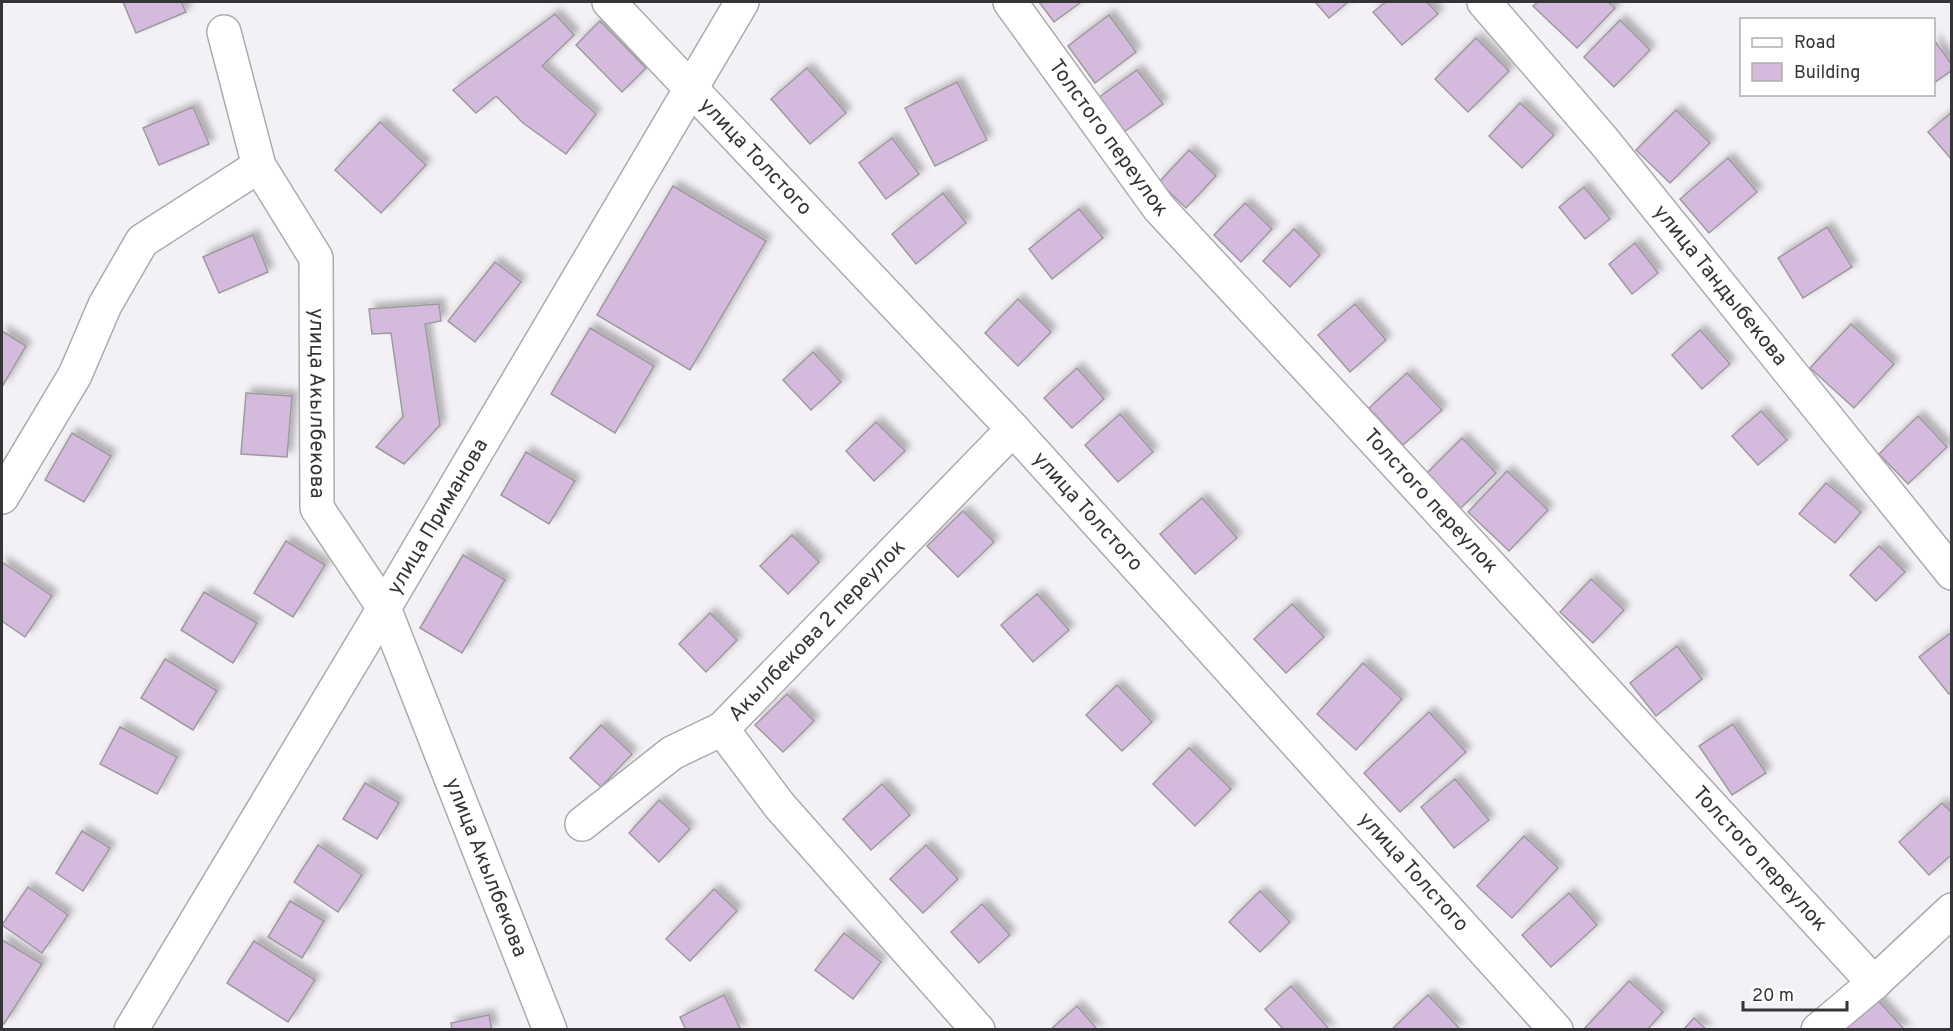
<svg xmlns="http://www.w3.org/2000/svg" width="1953" height="1031" font-family="Overpass,sans-serif">
<style>
.building{fill:#d4bbdd;stroke:#9d9a9e;stroke-width:1.5;filter:url(#shadow)}
.lines{fill:none;stroke-linecap:round;stroke-linejoin:round}
.street-casing{stroke:#adaaae;stroke-width:36}
.street{stroke:#fff;stroke-width:33}
.labels{text-anchor:middle;dominant-baseline:central;stroke-width:6;stroke-linejoin:round;paint-order:stroke}
.street-label{font-size:21px;fill:#353436;stroke:#fff}
</style>
<defs>
<filter id="shadow"><feDropShadow dx="5.5" dy="-5.5" stdDeviation="3" flood-color="#0004"/></filter>
</defs>
<rect width="100%" height="100%" fill="#f4f1f6"/>
<!-- building -->
<g class="building">
<path d="M123,2H181L186,12L136,33Z"/>
<path d="M1039,2H1081L1054,22Z"/>
<path d="M1315,2H1348L1329,18Z"/>
<path d="M1386,2H1427L1438,14L1402,45L1373,12Z"/>
<path d="M1538,2H1608L1615,8L1577,48L1533,6Z"/>
<path d="M555,14L574,35L542,66L596,114L566,154L523,123L496,96L476,113L453,90Z"/>
<path d="M1109,15L1136,52L1095,83L1068,46Z"/>
<path d="M1620,20L1650,50L1614,87L1584,57Z"/>
<path d="M600,21L646,68L622,92L576,45Z"/>
<path d="M1476,38L1509,71L1468,112L1435,79Z"/>
<path d="M1934,40L1952,65V70L1934,83Z"/>
<path d="M807,68L846,113L810,144L771,99Z"/>
<path d="M1137,70L1163,104L1124,132L1098,98Z"/>
<path d="M957,82L987,140L935,166L905,108Z"/>
<path d="M1520,103L1554,135L1522,168L1489,136Z"/>
<path d="M193,107L209,144L159,165L143,128Z"/>
<path d="M1676,110L1710,143L1670,183L1636,150Z"/>
<path d="M1952,112V160L1928,132Z"/>
<path d="M380,122L426,165L381,213L335,170Z"/>
<path d="M892,138L919,174L886,199L859,163Z"/>
<path d="M1189,150L1216,176L1186,208L1159,182Z"/>
<path d="M1728,158L1757,192L1709,233L1680,199Z"/>
<path d="M673,186L766,241L690,370L597,315Z"/>
<path d="M1584,187L1610,219L1585,239L1559,207Z"/>
<path d="M943,193L966,223L916,264L892,234Z"/>
<path d="M1245,203L1272,229L1241,262L1214,235Z"/>
<path d="M1079,209L1103,238L1052,279L1029,249Z"/>
<path d="M1827,227L1852,267L1803,298L1778,258Z"/>
<path d="M1294,229L1320,255L1290,287L1263,261Z"/>
<path d="M253,235L268,272L219,293L203,257Z"/>
<path d="M1635,243L1658,273L1632,294L1609,264Z"/>
<path d="M495,262L521,282L475,342L448,321Z"/>
<path d="M1018,299L1051,332L1018,366L985,333Z"/>
<path d="M439,304L441,321L425,324L440,425L404,464L376,447L403,417L391,333L372,334L369,309Z"/>
<path d="M1355,304L1386,340L1350,372L1318,335Z"/>
<path d="M1851,324L1894,364L1854,408L1810,368Z"/>
<path d="M590,328L654,366L615,433L551,394Z"/>
<path d="M1700,330L1730,364L1702,389L1672,355Z"/>
<path d="M2,331L26,346L2,387Z"/>
<path d="M813,352L841,382L811,410L783,380Z"/>
<path d="M1077,368L1104,399L1072,428L1044,398Z"/>
<path d="M1407,373L1442,410L1403,445L1369,408Z"/>
<path d="M246,393L292,396L287,457L241,454Z"/>
<path d="M1761,411L1787,440L1758,465L1732,436Z"/>
<path d="M1120,414L1153,452L1118,482L1085,445Z"/>
<path d="M1918,416L1947,447L1908,484L1879,454Z"/>
<path d="M876,422L905,451L874,481L846,451Z"/>
<path d="M72,433L111,456L84,502L45,480Z"/>
<path d="M1462,438L1496,473L1461,508L1426,474Z"/>
<path d="M526,452L575,481L549,524L501,495Z"/>
<path d="M1507,471L1548,510L1509,551L1468,512Z"/>
<path d="M1826,483L1861,512L1835,543L1799,514Z"/>
<path d="M1202,498L1237,538L1195,574L1160,534Z"/>
<path d="M963,511L994,542L958,577L927,546Z"/>
<path d="M792,535L819,562L788,594L760,566Z"/>
<path d="M286,541L325,565L293,617L254,593Z"/>
<path d="M1879,546L1905,572L1876,601L1850,575Z"/>
<path d="M463,555L505,580L462,653L420,628Z"/>
<path d="M2,562L52,596L25,637L2,621Z"/>
<path d="M1591,579L1624,610L1593,643L1560,612Z"/>
<path d="M204,592L257,623L233,663L181,630Z"/>
<path d="M1037,594L1069,630L1033,662L1001,625Z"/>
<path d="M1292,604L1324,637L1286,673L1254,639Z"/>
<path d="M710,613L737,640L706,672L679,644Z"/>
<path d="M1952,632V692L1949,694L1919,657Z"/>
<path d="M1677,646L1702,679L1656,716L1630,683Z"/>
<path d="M165,659L217,691L193,730L141,698Z"/>
<path d="M1363,663L1402,699L1356,750L1317,714Z"/>
<path d="M1117,685L1152,722L1122,751L1086,715Z"/>
<path d="M787,694L814,721L783,752L755,725Z"/>
<path d="M1429,712L1466,752L1400,812L1364,773Z"/>
<path d="M1733,724L1766,773L1732,795L1699,746Z"/>
<path d="M601,725L632,754L601,787L570,758Z"/>
<path d="M120,727L177,757L157,794L100,764Z"/>
<path d="M1189,748L1231,789L1195,826L1153,784Z"/>
<path d="M1455,779L1489,820L1454,848L1421,807Z"/>
<path d="M365,783L399,803L377,839L343,819Z"/>
<path d="M882,784L910,815L871,850L843,819Z"/>
<path d="M659,800L690,829L659,862L629,833Z"/>
<path d="M1942,803L1952,813V854L1929,875L1899,842Z"/>
<path d="M82,831L110,848L83,891L56,873Z"/>
<path d="M1524,836L1558,868L1512,918L1477,886Z"/>
<path d="M318,845L362,875L338,912L294,882Z"/>
<path d="M926,845L958,879L923,913L890,879Z"/>
<path d="M28,887L68,915L42,953L2,925Z"/>
<path d="M714,889L737,911L690,961L666,939Z"/>
<path d="M1260,891L1290,922L1260,952L1229,922Z"/>
<path d="M1569,893L1597,925L1551,967L1522,935Z"/>
<path d="M290,901L324,921L302,958L268,937Z"/>
<path d="M982,904L1010,935L979,963L951,932Z"/>
<path d="M844,933L881,962L853,999L815,970Z"/>
<path d="M2,940L42,964L4,1024L2,1023Z"/>
<path d="M254,941L315,980L288,1022L227,983Z"/>
<path d="M1629,981L1663,1012L1647,1030H1583Z"/>
<path d="M1291,986L1330,1030H1284L1265,1009Z"/>
<path d="M724,995L741,1030H686L680,1017Z"/>
<path d="M1428,995L1459,1028L1457,1030H1391Z"/>
<path d="M1874,996L1905,1030H1838Z"/>
<path d="M1077,1006L1098,1030H1050Z"/>
<path d="M489,1015L492,1030H452L451,1023Z"/>
<path d="M1694,1018L1707,1030H1683Z"/>
</g>
<g class="lines">
<!-- street casing -->
<g class="street-casing">
<g id="street">
<path id="s1" d="M609,2L1013,429L1556,1030"/>
<path id="s2" d="M1010,2L1159,208L1343,406L1874,983"/>
<path id="s3" d="M1484,2L1603,140L1952,573"/>
<path id="s4" d="M224,32L259,166L316,258L317,508L384,608L550,1030"/>
<path d="M2,497L75,375L105,305L142,241L259,166"/>
<path d="M582,824L672,753L722,729"/>
<path id="s5" d="M131,1030L384,608L742,2"/>
<path id="s6" d="M978,1030L779,805L722,729L1013,429"/>
<path d="M1818,1030L1874,983L1952,910"/>
</g>
</g>
<!-- street -->
<use href="#street" class="street"/>
</g>
<g class="labels">
<!-- street labels -->
<g class="street-label">
<text stroke="none"><textPath href="#s2" startOffset="168">Толстого переулок</textPath></text>
<text stroke="none"><textPath href="#s1" startOffset="213">улица Толстого</textPath></text>
<text stroke="none"><textPath href="#s3" startOffset="369">улица Тандыбекова</textPath></text>
<text stroke="none"><textPath href="#s4" startOffset="392">улица Акылбекова</textPath></text>
<text stroke="none"><textPath href="#s2" startOffset="654">Толстого переулок</textPath></text>
<text stroke="none"><textPath href="#s1" startOffset="699">улица Толстого</textPath></text>
<text stroke="none"><textPath href="#s5" startOffset="598">улица Приманова</textPath></text>
<text stroke="none"><textPath href="#s6" startOffset="532">Акылбекова 2 переулок</textPath></text>
<text stroke="none"><textPath href="#s2" startOffset="1140">Толстого переулок</textPath></text>
<text stroke="none"><textPath href="#s4" startOffset="896">улица Акылбекова</textPath></text>
<text stroke="none"><textPath href="#s1" startOffset="1185">улица Толстого</textPath></text>
</g>
</g>
<!-- border -->
<rect width="1953" height="1031" fill="none" stroke="#353436" stroke-width="6"/>
<!-- legend -->
<rect x="1740" y="18" width="195" height="78" fill="#ffffff" stroke="#aeaeaf" stroke-width="1.5"/>
<rect x="1752" y="38" width="30" height="9" fill="#ffffff" stroke="#aeaeaf" stroke-width="1.5"/>
<text x="1794" y="48" font-size="18" fill="#353436">Road</text>
<rect x="1752" y="63" width="30" height="18" fill="#d4bbdd" stroke="#aeaeaf" stroke-width="1.5"/>
<text x="1794" y="78" font-size="18" fill="#353436">Building</text>
<!-- scale -->
<path d="M1743 1001v9h104v-9" fill="none" stroke="#353436" stroke-width="3"/>
<text x="1752" y="1001" font-size="18" fill="#353436" stroke="#ffffff" stroke-width="4.5" paint-order="stroke">20 m</text>
</svg>
